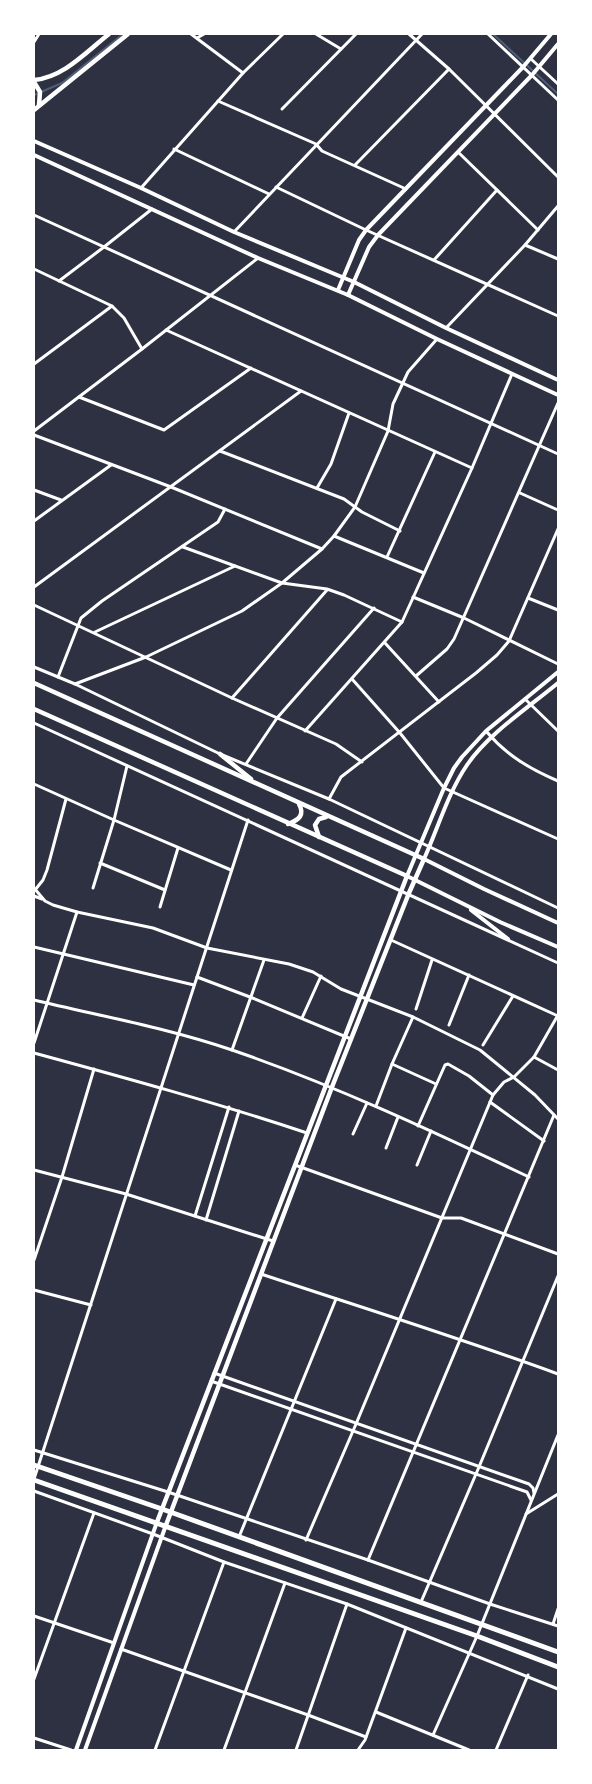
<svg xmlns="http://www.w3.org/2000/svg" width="592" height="1784" font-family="'Zilla Slab',serif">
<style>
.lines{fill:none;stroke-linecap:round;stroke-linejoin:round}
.stream{stroke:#4f5d75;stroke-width:2}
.minor{stroke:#fff;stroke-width:3}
.tertiary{stroke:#fff;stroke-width:4}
.secondary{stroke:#fff;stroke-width:4.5}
.trunk{stroke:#fff;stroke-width:5}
</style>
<rect width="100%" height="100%" fill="#2d3142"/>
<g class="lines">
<!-- stream -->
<g class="stream">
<path d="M493,34L558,94"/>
<path d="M34,95L62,83L123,34"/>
</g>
<!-- minor -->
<g class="minor">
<path d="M191,34L243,73"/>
<path d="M316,34L341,49"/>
<path d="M409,34L449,69L558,177"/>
<path d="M488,34L558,100"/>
<path d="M197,38L204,34"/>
<path d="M34,42L39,34"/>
<path d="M531,59L558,84"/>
<path d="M218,101L316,144L322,151L406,189"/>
<path d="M282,109L356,34"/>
<path d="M174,149L269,194"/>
<path d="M458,152L538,230"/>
<path d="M355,165L449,69"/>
<path d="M276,187L366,230L558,316"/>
<path d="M141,188L243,73L283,34"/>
<path d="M34,215L558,454"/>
<path d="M234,232L422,34"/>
<path d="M525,245L558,259"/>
<path d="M434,260L497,190"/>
<path d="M34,269L112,306L124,318L142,349"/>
<path d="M59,281L104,247L152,209"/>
<path d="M446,328L525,245L558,206"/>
<path d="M166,330L472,468"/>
<path d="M34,364L112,306"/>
<path d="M79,397L164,430L251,368"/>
<path d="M34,431L142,349L258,258"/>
<path d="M34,435L171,487L322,549"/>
<path d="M220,451L344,499L362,512L400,531"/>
<path d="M317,488L331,464L349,413"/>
<path d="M34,490L61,500"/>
<path d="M520,493L558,510"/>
<path d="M34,521L111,465"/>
<path d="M334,536L424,573"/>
<path d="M183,547L282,583L327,589L344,595L402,622"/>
<path d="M387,557L435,452"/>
<path d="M34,587L301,391"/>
<path d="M413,597L464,618L558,664"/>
<path d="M528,598L558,610"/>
<path d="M34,605L232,698L336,744L362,762"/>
<path d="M95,632L235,566"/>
<path d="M385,643L439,702"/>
<path d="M34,667L75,684L220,754L329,799L558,908"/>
<path d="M416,676L447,649L454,639L558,403"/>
<path d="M58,677L81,618L102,601L218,522L225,509"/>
<path d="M352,679L400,733L444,788L558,839"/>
<path d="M75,684L146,657L242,611L282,583L322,549L334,536L355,507L388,431L393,404L408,372L437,339"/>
<path d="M232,698L327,590"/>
<path d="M525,699L558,731"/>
<path d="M34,723L558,963"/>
<path d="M305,731L402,622L472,468L512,374"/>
<path d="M486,731C506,755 530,769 558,781"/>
<path d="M246,764L277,718L374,608"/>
<path d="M34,784L114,820L231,870"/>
<path d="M329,799L341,777L476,673L497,655L509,641L558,529"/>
<path d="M100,863L165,890"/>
<path d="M34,888L45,901L53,905L77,912L153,928L207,948L289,964L313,972L341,989L413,1017L480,1050L535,1095L558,1119"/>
<path d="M93,888L114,820L127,766"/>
<path d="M35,890L43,880L47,870L66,799"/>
<path d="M34,896L42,899"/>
<path d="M160,907L178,848"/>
<path d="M391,940L558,1016"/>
<path d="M34,947L194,985"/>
<path d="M197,977L250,997L351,1039"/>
<path d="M34,1000C100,1016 168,1028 232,1050C334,1085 432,1131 529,1177"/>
<path d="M416,1009L432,960"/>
<path d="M302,1018L321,976"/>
<path d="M449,1025L469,975"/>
<path d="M34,1043L77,912"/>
<path d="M483,1045L513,996"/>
<path d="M232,1050L264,960"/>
<path d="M34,1053C126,1078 217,1103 307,1133"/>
<path d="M534,1057L558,1070"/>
<path d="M392,1064L436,1084"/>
<path d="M490,1102L544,1141"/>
<path d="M376,1106L392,1064L413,1017"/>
<path d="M418,1126L445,1065L448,1064L469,1076L493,1095"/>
<path d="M353,1134L367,1103"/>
<path d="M386,1148L398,1117"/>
<path d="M295,1165L442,1218H461L558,1254"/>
<path d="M417,1165L431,1131"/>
<path d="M34,1170L126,1194L273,1241"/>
<path d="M195,1216L229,1107"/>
<path d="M206,1220L239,1111"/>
<path d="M34,1260L62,1177L94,1069"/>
<path d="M261,1274C360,1307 460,1338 558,1374"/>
<path d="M34,1290L91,1305"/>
<path d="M214,1373L529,1484L533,1488L534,1493"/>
<path d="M211,1381L527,1492L531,1500"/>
<path d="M34,1450L168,1492L368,1560L490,1604L558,1626"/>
<path d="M34,1479L248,820"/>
<path d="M34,1491L153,1534L224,1562L347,1604L558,1689"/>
<path d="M526,1514L558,1494"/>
<path d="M239,1537L336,1299"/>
<path d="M306,1540L356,1424L493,1095L504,1082L514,1077L534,1057L558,1015"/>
<path d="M368,1560L554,1115"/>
<path d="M421,1602L479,1467L558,1276"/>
<path d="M34,1616L114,1643"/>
<path d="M553,1624L558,1609"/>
<path d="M121,1649L308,1715L366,1737"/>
<path d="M34,1679L94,1513"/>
<path d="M376,1712L469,1750"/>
<path d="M433,1735L477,1636L558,1435"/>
<path d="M34,1738L71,1750"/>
<path d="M155,1750L224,1562"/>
<path d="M224,1750L285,1583"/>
<path d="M296,1750L347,1604"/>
<path d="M358,1750L365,1740L369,1729L406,1628"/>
<path d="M496,1750L528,1675"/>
</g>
<!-- tertiary -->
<g class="tertiary">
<path d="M34,141L141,188L234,232L354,282L446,328L558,380"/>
<path d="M34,155L258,258L348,295L437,339L558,395"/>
<path d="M338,290L359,240L366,230L523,67L551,34"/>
<path d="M348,295L369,247L378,235L532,75L558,44"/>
<path d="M558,672L486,731L462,757L454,768L444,788L407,876L500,922L558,947"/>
<path d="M558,683C529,707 488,734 467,765C448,793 438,828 424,859L484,889L558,923"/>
<path d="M471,910L508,939"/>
<path d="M76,1750L157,1522"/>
<path d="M85,1750L166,1525"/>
</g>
<!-- secondary -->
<g class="secondary">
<path d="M34,80C64,77 86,52 109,34"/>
<path d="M34,82L40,92L39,105"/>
<path d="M34,110L128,34"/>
<path d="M34,683L424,859L409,893L332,1087L166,1525"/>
<path d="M34,709L407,876L157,1522"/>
<path d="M220,754L251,779"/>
<path d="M288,824C299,820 305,815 299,804"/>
<path d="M319,837L315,825L319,819L326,817"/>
</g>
<!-- trunk -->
<g class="trunk">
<path d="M34,1465L162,1509L558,1652"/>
<path d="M34,1480L477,1636L558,1667"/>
</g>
</g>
<!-- border -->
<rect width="592" height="1784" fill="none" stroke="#ffffff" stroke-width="70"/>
</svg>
